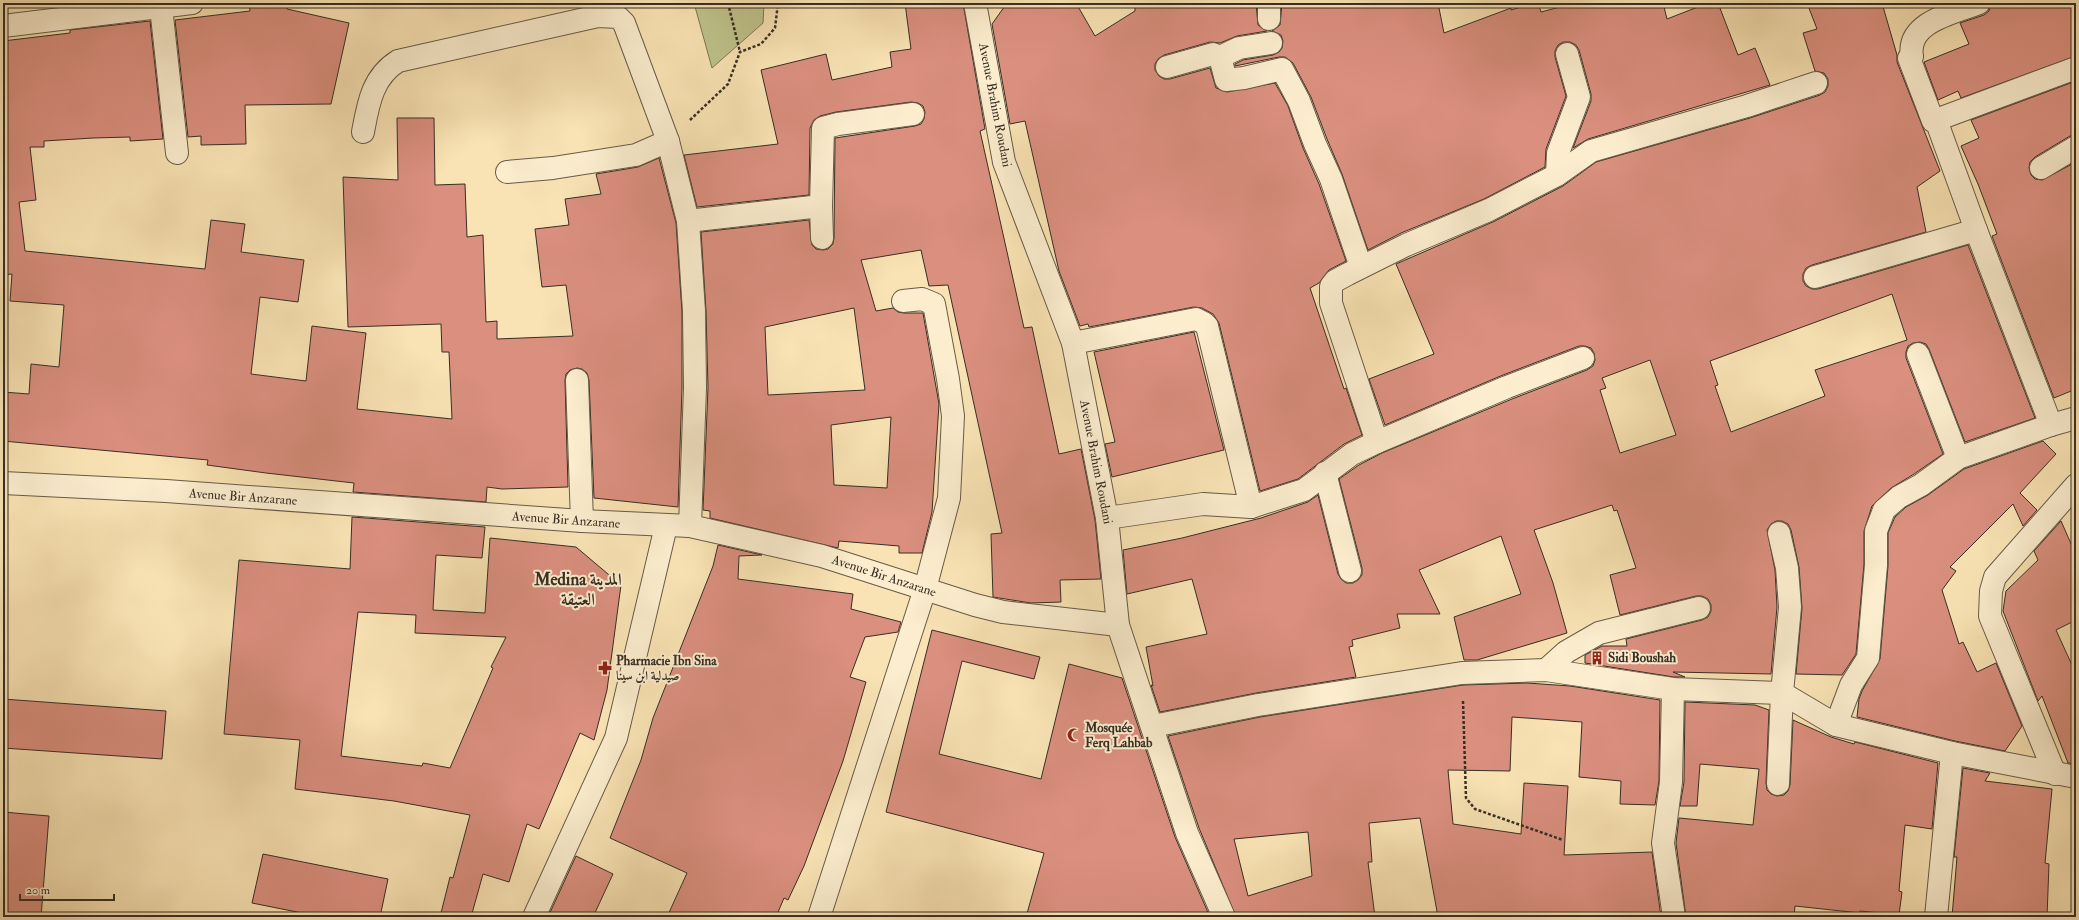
<svg xmlns="http://www.w3.org/2000/svg" width="2079" height="920" font-family="'IM FELL Double Pica',Amiri,serif">
<style>
.green{fill:#bfc38c;stroke:#7c7858}
.building{fill:#da8f7f;stroke:#382e24;fill-rule:evenodd}
.lines{fill:none;stroke-linecap:round;stroke-linejoin:round}
.minor-casing{stroke:#685b48;stroke-width:24}
.path{stroke:#382e24;stroke-width:2.5;stroke-dasharray:3 2;stroke-linecap:butt}
.minor{stroke:#fbedce;stroke-width:22}
.labels{text-anchor:middle;dominant-baseline:central;stroke-width:4;stroke-linejoin:round;paint-order:stroke}
.street-label{font-size:13px;fill:#382e24;stroke:#fbedce}
.poi-label{font-size:13px;font-weight:bold;fill:#382e24;stroke:#fbedce;text-anchor:start}
.district-label{font-size:17px;font-weight:bold;fill:#382e24;stroke:#fbedce}
</style>
<rect width="100%" height="100%" fill="#f9e3b4"/>
<filter id="stains"><feTurbulence type="fractalNoise" baseFrequency=".005" numOctaves="4"/><feColorMatrix values="0 0 0 0 .2 0 0 0 0 .09 0 0 0 0 .02 0 0 0 .5 -.17"/></filter>
<radialGradient id="worn" r=".72"><stop offset=".6" stop-color="#630" stop-opacity="0"/><stop offset="1" stop-color="#630" stop-opacity=".3"/></radialGradient>
<!-- green -->
<path class="green" d="M694,3H764L763,23L712,68Z"/>
<!-- building -->
<g class="building">
<path d="M249,3H286L287,9L349,23L331,104L245,105L246,144L201,145V136L188,137L175,20L250,11Z"/>
<path d="M905,3H963L985,129L980,131L1024,328L1032,327L1059,454L1081,449L1095,520L1101,579L1060,580L1061,602L1031,603L993,597L991,534L1002,533L948,285L929,286L921,250L861,260L876,311L893,308L898,312L904,313H923L939,404L932,512L922,553H899V546L839,541L838,548L710,518V511L703,510L708,388L706,311L701,232L809,220L812,245L816,249L823,250L828,249L833,244L834,238L835,138L915,126L921,124L924,119L925,112L923,106L918,103L911,102L836,112L820,116L814,120L810,128L809,195L697,207L684,155L778,144L761,70L826,54L832,80L892,67L890,52L911,49ZM854,308L865,390L768,395L765,327ZM891,417L887,488L834,485L831,425Z"/>
<path d="M1007,3H1076L1095,36L1135,11V3H1256L1258,25L1267,31L1237,36L1220,43L1210,42L1164,55L1158,59L1155,64V70L1159,76L1164,79H1170L1210,68L1216,88L1227,92L1275,83L1288,106L1303,148L1319,184L1346,261L1329,270L1319,283L1310,288L1344,389L1346,388L1362,435L1344,444L1298,479L1260,491L1219,323L1213,314L1202,308L1194,307L1089,327L1088,324L1080,326L1059,271L1025,121L1010,124L992,24Z"/>
<path d="M1282,3H1438L1444,33L1511,8V10L1534,3H1538L1541,12L1575,3H1663L1667,19L1708,3H1718L1738,55L1755,48L1770,85L1588,139L1573,148L1591,101V94L1579,50L1576,45L1570,42H1563L1558,45L1555,51V57L1566,96L1546,149L1545,167L1484,199L1401,233L1368,250L1342,174L1327,139L1311,97L1293,63L1285,57H1279L1235,66V64L1243,60L1273,55L1279,52L1282,48L1283,41L1281,35L1272,31L1280,25Z"/>
<path d="M1807,3H1882L1897,55V62L1940,171L1917,187L1926,232L1812,265L1806,268L1803,274V281L1806,286L1812,289H1818L1968,245L2035,418L1965,442L1929,349L1926,344L1920,342L1913,343L1908,346L1906,352V358L1943,454L1914,474L1891,488L1872,506L1864,531V564L1856,654L1842,675L1796,674L1802,608L1799,567L1791,530L1788,524L1782,521H1776L1771,524L1767,530L1775,570L1777,607L1771,674L1673,672L1685,677H1674L1585,663V655L1602,646H1627L1626,639L1702,620L1708,617L1711,611V605L1708,599L1702,596H1696L1620,615L1610,575L1636,568L1617,510L1614,511L1612,505L1534,530L1553,583L1567,633L1477,660H1464L1454,617L1521,594L1501,536L1419,570L1440,614H1397L1400,628L1352,640L1353,646L1349,647L1356,677L1256,693L1160,712L1151,685L1153,686L1146,647L1207,634L1192,579L1127,594L1123,550L1182,538L1261,518L1308,502L1318,495L1338,574L1341,579L1346,583H1353L1358,580L1362,575V568L1339,479L1359,465L1382,453L1512,399L1587,370L1593,366L1595,360L1594,353L1591,348L1585,346H1579L1503,375L1385,425L1369,379L1434,354L1396,264L1495,221L1563,186L1596,162L1750,118L1820,95L1825,92L1828,86V79L1824,73L1815,71L1803,33L1817,29ZM1892,294L1907,340L1815,370L1825,396L1731,432L1715,386L1718,385L1710,361ZM1650,360L1676,435L1620,453L1600,390L1606,388L1602,378Z"/>
<path d="M1991,3H2076V56L1961,98L1958,91L1938,100L1924,62L1969,44L1960,23L1984,15L1989,11Z"/>
<path d="M150,21L163,139L130,141V137L93,138L44,141V147H30L36,200L19,202L25,251L205,269L211,220L245,224L241,252L304,260L298,302L260,297L251,374L306,381L312,326L366,333L357,409L452,419L449,352H442L441,324L348,327L343,177L398,180L397,118H434L435,185L465,184L467,237L483,235L486,322L497,321V339L573,336L566,285L542,287L535,229L569,225L565,199L601,194L596,174L638,167L659,158L676,223L682,312V388L678,507L594,498L589,380L587,373L582,369L577,368L570,370L566,374L565,380L568,487L502,489L487,487L486,502L353,492L354,483L266,473L207,465L208,460L3,441V392L29,394L31,364L59,367L64,305L10,301L12,274L3,275V41L70,33V30Z"/>
<path d="M2076,81V135L2070,136L2035,157L2030,162L2029,168L2031,175L2035,179L2042,180L2076,162V389L2054,398L1992,236L1997,234L1978,184L1961,146L1979,138L1971,120Z"/>
<path d="M1194,332L1224,450L1112,477L1105,444L1115,442L1094,352Z"/>
<path d="M2043,441L2056,454L2020,493L2037,510L2023,526L2013,504L1950,567L1956,571L1942,590L1959,644L1963,642L1977,672L1996,663L2022,726L2005,751L1955,741L1857,717L1859,699L1862,691L1880,659L1888,566V533L1895,517L1906,507L1928,495L1964,469Z"/>
<path d="M352,517L485,527L482,558L436,555L433,610L485,613L490,538L576,547L621,585L607,690L594,740L580,733L539,829L527,824L509,882L483,874L471,917H440L450,877L453,878L470,815L394,801L295,789L300,740L224,734L239,560L350,569ZM358,612L416,615L415,633L506,637L491,667L493,668L450,768L423,763L422,766L341,756Z"/>
<path d="M2061,521L2076,555V620L2056,630L2076,674V764L2068,763L2042,696L2038,701L2003,611L2006,591L2038,560L2034,551Z"/>
<path d="M718,545L762,555L739,556L738,579L853,594L851,609L901,622L898,632L865,637L850,677L866,682L843,761L804,866L788,900L784,898L776,917H667L687,873L610,838L641,760L653,718L713,566Z"/>
<path d="M932,630L1040,657L1034,679L962,661L939,754L1041,779L1069,664L1122,678L1175,837L1210,917H1026L1044,853L886,812Z"/>
<path d="M1527,683L1570,686L1660,700L1659,781L1655,805L1620,804L1621,781L1579,777L1582,722L1512,717L1510,771L1448,770L1453,824L1521,834L1524,783L1568,786L1564,855L1652,852L1661,917H1438L1420,818L1369,823L1372,862H1368L1375,917H1236L1199,828L1168,736L1260,717L1463,685ZM1308,832L1312,876L1248,896L1234,839Z"/>
<path d="M3,699L166,711L162,759L3,748Z"/>
<path d="M1685,702L1755,705L1769,710L1766,783L1767,790L1771,794L1777,796L1784,795L1788,791L1790,785L1793,720L1831,737L1854,744L1855,742L1938,763L1932,829L1905,825L1899,891L1902,892L1899,915L1860,911V913L1795,906L1794,917H1686L1676,843L1679,818L1753,825L1759,769L1700,764L1697,806H1680L1684,782Z"/>
<path d="M1963,768L1990,773L1985,781L2052,789L2045,863L2049,864L2047,917H1952L1957,857H1954Z"/>
<path d="M3,812L49,816L41,917L3,914Z"/>
<path d="M263,854L388,879L380,917H322L252,903Z"/>
<path d="M576,856L613,874L593,917H548Z"/>
</g>
<g class="lines">
<!-- minor casing -->
<g class="minor-casing">
<g id="minor">
<path d="M975,3L1004,162L1073,343L1107,518L1118,625L1187,833L1224,917"/>
<path d="M1269,3V19"/>
<path d="M1979,3C1954,13 1906,22 1912,56L1909,58L1933,121L1936,120L1976,230L2051,425"/>
<path d="M161,7L177,153"/>
<path d="M3,26L192,3"/>
<path d="M1220,57L1239,48L1271,43"/>
<path d="M1167,67L1213,54L1220,57L1226,80L1244,78L1282,69L1299,101L1315,144L1331,179L1361,267"/>
<path d="M1936,120L2076,68"/>
<path d="M363,132C368,105 372,77 398,61L598,16L618,17L624,23L668,141L688,221L694,311L695,388L690,526"/>
<path d="M2041,168L2076,147"/>
<path d="M507,172L553,168L636,155L668,141"/>
<path d="M1557,175L1558,153L1579,97L1567,54"/>
<path d="M688,221L821,206"/>
<path d="M822,238L821,206L823,128L838,124L913,114"/>
<path d="M1815,277L1976,230"/>
<path d="M1073,343L1196,319L1204,323L1207,326L1251,507"/>
<path d="M1918,354L1958,458"/>
<path d="M577,380L582,521"/>
<path d="M1377,442L1331,303V286L1335,281L1348,274L1406,245L1489,210L1557,175L1591,151L1747,106L1816,83"/>
<path d="M1325,473L1350,571"/>
<path d="M3,483L166,491L582,521L690,526L822,556L975,605L1003,612L1118,625"/>
<path d="M1107,518L1203,504L1251,507L1304,490L1352,454L1377,442L1507,387L1583,358"/>
<path d="M1546,670L1566,652L1599,633L1699,608"/>
<path d="M1673,689L1671,782L1663,843L1674,917"/>
<path d="M1836,725L1851,685L1868,658L1876,565V531L1884,510L1899,497L1921,485L1958,458L2051,425L2076,418"/>
<path d="M1153,726L1258,705L1462,673L1546,670L1673,689L1782,693L1836,725L1952,753L2076,777"/>
<path d="M2055,774L1990,616L1991,591L1995,577L2076,485"/>
<path d="M1778,784L1782,693L1790,607L1787,568L1779,533"/>
<path d="M534,917L616,738L666,526"/>
<path d="M819,917L925,589L949,498L953,416L948,379L934,304L922,299L903,301"/>
<path d="M1936,917L1952,753"/>
</g>
</g>
<!-- path -->
<g class="path">
<path d="M728,3L740,52"/>
<path d="M690,120L728,84L740,52L761,44L775,28L778,3"/>
<path d="M1463,701L1466,798L1475,809L1563,840"/>
</g>
<!-- minor -->
<use href="#minor" class="minor"/>
</g>
<!-- icons -->
<defs>
<g id="building-bare" transform="scale(1.08)"><path d="M-4-6H4V6H1V3H-1V6H-4ZM-2.5-4.3h1.7v1.8h-1.7ZM.8-4.3h1.7v1.8H.8ZM-2.5-1h1.7V.8h-1.7ZM.8-1h1.7V.8H.8Z" fill="#8f2418" stroke="#fbedce" stroke-width="2.5" paint-order="stroke"/></g>
<g id="pharmacy-bare" transform="scale(1.08)"><path d="M-2-6h4v4h4v4h-4v4h-4v-4h-4v-4h4Z" fill="#8f2418" stroke="#fbedce" stroke-width="2.5" paint-order="stroke"/></g>
<g id="mosque-bare" transform="scale(1.08)"><path d="M3.5-4.9A6 6 0 1 0 3.5 4.9A5 5 0 1 1 3.5-4.9Z" fill="#8f2418" stroke="#fbedce" stroke-width="2.5" paint-order="stroke"/></g>
</defs>
<g fill-rule="evenodd">
<use href="#building-bare" x="1597" y="658"/>
<use href="#pharmacy-bare" x="605" y="668"/>
<use href="#mosque-bare" x="1074" y="735"/>
</g>
<g class="labels">
<!-- street labels -->
<g class="street-label">
<text transform="translate(995 105) rotate(79)">Avenue Brahim Roudani</text>
<text transform="translate(1096 462) rotate(79)">Avenue Brahim Roudani</text>
<text transform="translate(243 497) rotate(4)">Avenue Bir Anzarane</text>
<text transform="translate(566 520) rotate(4)">Avenue Bir Anzarane</text>
<text transform="translate(884 576) rotate(18)">Avenue Bir Anzarane</text>
</g>
<!-- poi labels -->
<g class="poi-label">
<text x="1608" y="658">Sidi Boushah</text>
<text x="616" y="661">Pharmacie Ibn Sina<tspan x="616" dy="15">صيدلية ابن سينا</tspan></text>
<text x="1085" y="728">Mosquée<tspan x="1085" dy="15">Ferq Lahbab</tspan></text>
</g>
<!-- district labels -->
<g class="district-label">
<text x="578" y="579">Medina المدينة<tspan x="578" dy="20">العتيقة</tspan></text>
</g>
</g>
<!-- margin -->
<rect width="2079" height="920" fill="none" stroke="#f9e3b4" stroke-width="16"/>
<rect x="4" y="4" width="2071" height="912" fill="none" stroke="#382e24" stroke-width="2"/>
<rect x="8" y="8" width="2063" height="904" fill="none" stroke="#382e24"/>
<!-- scale -->
<path d="M20 894v6h94v-6" fill="none" stroke="#382e24" stroke-width="2"/>
<text x="26" y="894" font-size="12" fill="#382e24" stroke="#fbedce" stroke-width="3" paint-order="stroke">20 m</text>
<rect width="100%" height="100%" filter="url(#stains)"/>
<rect width="100%" height="100%" fill="url(#worn)"/>
</svg>
